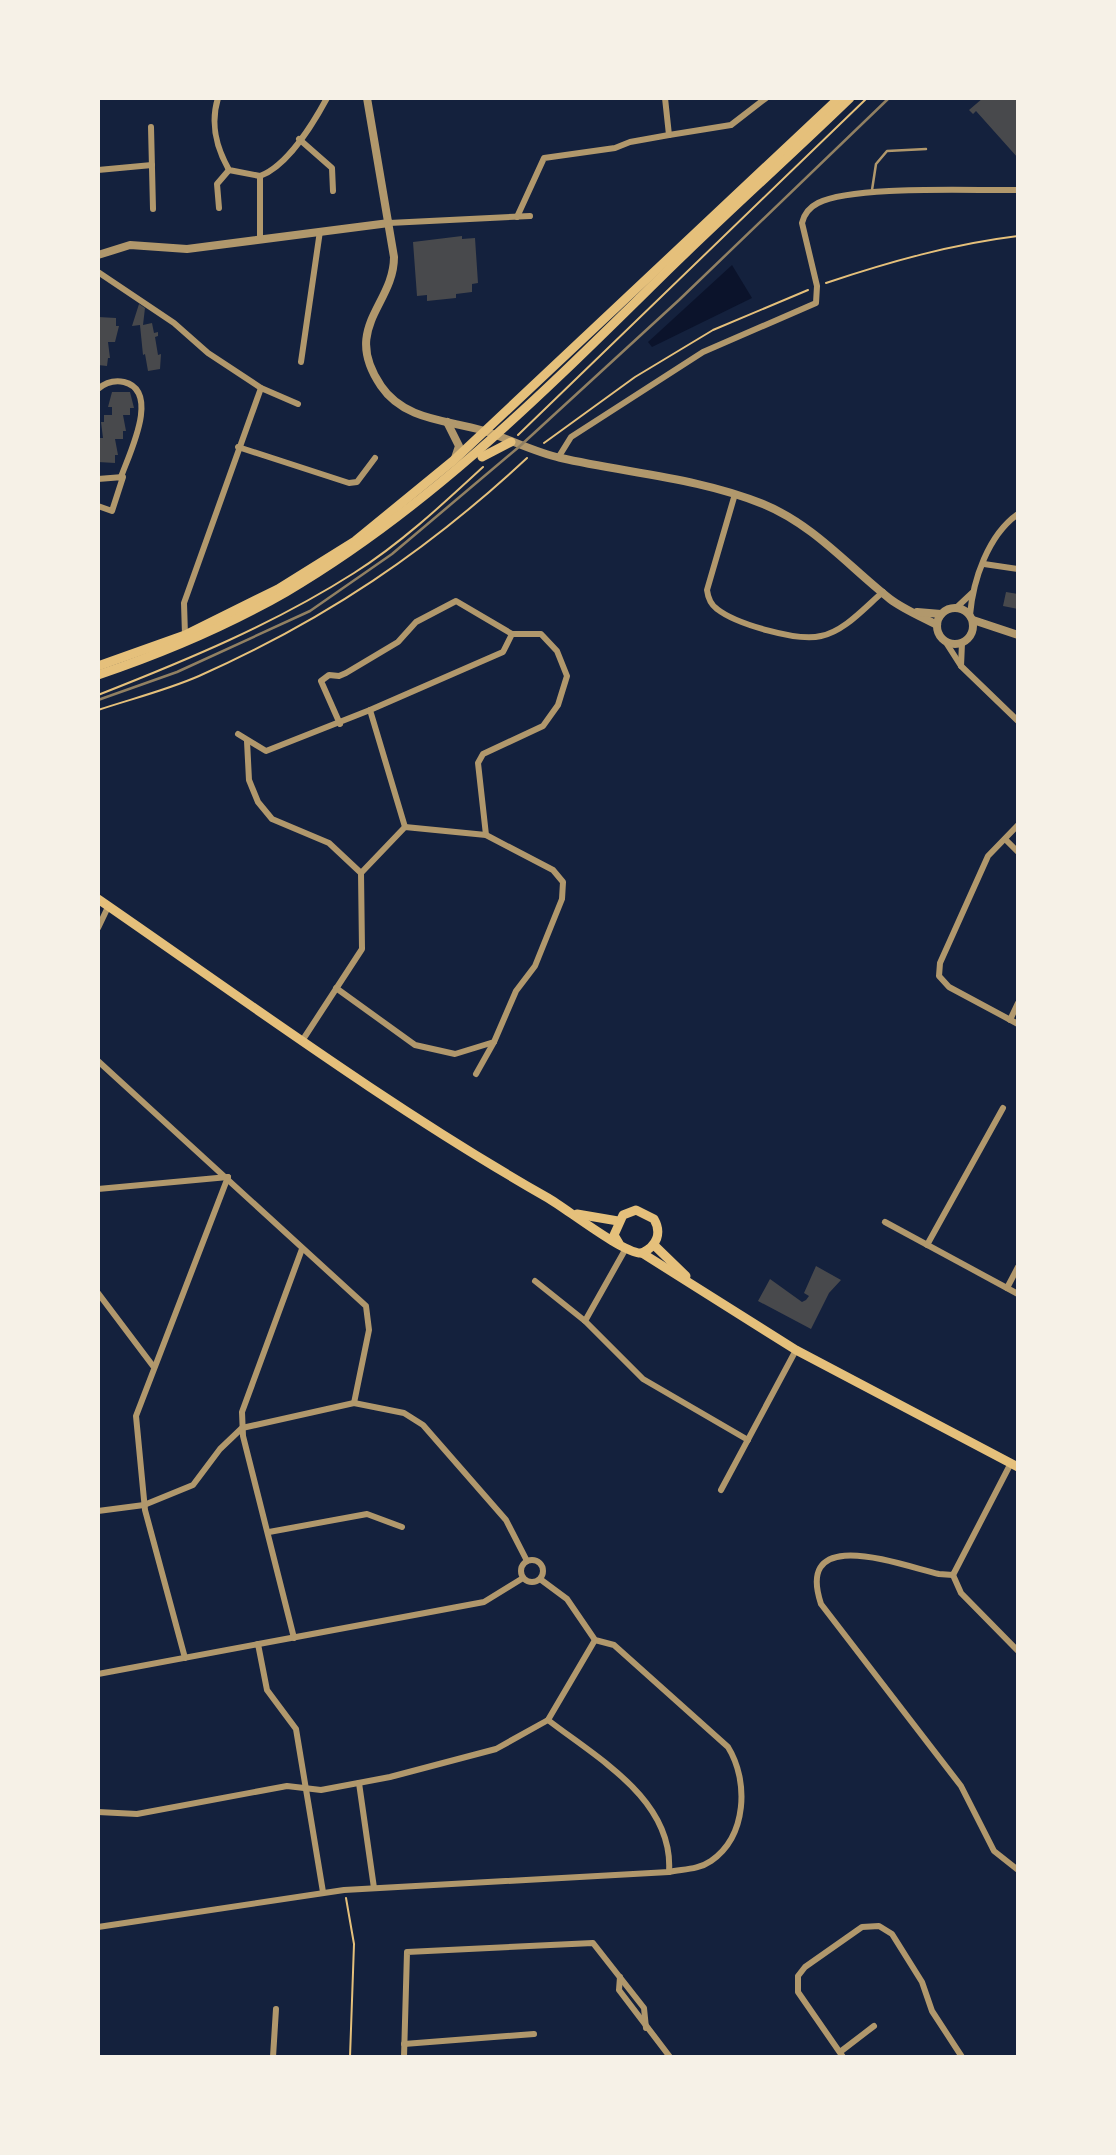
<svg xmlns="http://www.w3.org/2000/svg" width="1116" height="2155" font-family="Arial,sans-serif">
<style>
.water{fill:#0b132b}
.building{fill:#48494c}
.lines{fill:none;stroke-linecap:round;stroke-linejoin:round}
.path{stroke:#e5c07b;stroke-width:2}
.service{stroke:#b1986c;stroke-width:2.5}
.minor{stroke:#b1986c;stroke-width:6}
.tertiary{stroke:#b1986c;stroke-width:8}
.secondary{stroke:#e5c07b;stroke-width:9}
.rail{stroke:#918062;stroke-width:2.5}
</style>
<rect width="100%" height="100%" fill="#14213d"/>
<!-- water -->
<path class="water" d="M732,265L752,298L652,347L648,342Z"/>
<!-- building -->
<g class="building">
<path d="M983,98H1018V158L976,111L973,114L969,110Z"/>
<path d="M462,236V239L475,238L478,283L472,284V292L456,294V298L427,301V295L417,296L413,242Z"/>
<path d="M139,304L145,308L143,325L152,323L154,333L158,332V336L155,337L158,355L161,354L160,369L148,371L145,354L143,355L140,325L132,326Z"/>
<path d="M98,317L116,318V326H119L115,342H108L110,358H108L107,366L98,365Z"/>
<path d="M112,392H130L134,408H130V415H123L126,431H123V439H115L118,455H115V463L98,462V438H103L101,422H104V415H112V407H108Z"/>
<path d="M1006,592L1018,594V609L1003,606Z"/>
<path d="M816,1266L841,1280L829,1293L811,1329L758,1301L770,1279L802,1302L806,1300L809,1296L804,1293Z"/>
</g>
<g class="lines">
<!-- path -->
<g class="path">
<path d="M826,283C889,262 952,244 1018,236"/>
<path d="M518,435L867,98"/>
<path d="M544,443L635,377L713,330L808,290"/>
<path d="M98,695C187,660 274,624 354,573C400,544 443,504 483,467"/>
<path d="M98,710C131,699 167,690 199,676C325,620 427,551 527,458"/>
<path d="M346,1898L354,1944L350,2057"/>
</g>
<!-- service -->
<path class="service" d="M872,190L876,164L887,151L926,149"/>
<!-- minor -->
<g class="minor">
<path d="M218,98C210,124 216,147 229,170L260,176"/>
<path d="M151,127L153,209"/>
<path d="M669,135L731,125L766,98"/>
<path d="M299,139L332,168L333,191"/>
<path d="M98,170L152,165"/>
<path d="M219,208L217,184L229,170"/>
<path d="M517,217L544,158L615,148L630,142L669,135L665,98"/>
<path d="M389,223L530,216"/>
<path d="M260,238V176C287,166 313,124 327,98"/>
<path d="M98,272L174,323L208,353L261,388L298,404"/>
<path d="M301,362L320,231"/>
<path d="M98,389C105,383 114,380 124,382C161,391 129,454 121,477"/>
<path d="M238,447L349,483L357,482L375,458"/>
<path d="M558,458L571,437L703,352L816,303L817,286L802,223C804,214 810,207 818,203C854,185 973,191 1018,190"/>
<path d="M98,479L123,477L112,511L98,506"/>
<path d="M735,494L707,590C708,598 710,604 717,609C736,624 798,642 821,636C845,631 865,607 883,592"/>
<path d="M984,564L1018,569"/>
<path d="M956,608L972,593"/>
<path d="M970,615C973,580 988,535 1018,514"/>
<path d="M185,635L184,603L261,388"/>
<path d="M945,641L961,666L1018,721"/>
<path d="M961,666L962,643"/>
<path d="M340,724L321,681L329,675L339,676L346,673L398,642L416,622L456,601L512,634H541L557,651L567,676L558,705L543,726L483,754L478,763L486,835"/>
<path d="M238,734L266,751L370,710"/>
<path d="M247,741L249,780L258,802L272,819L329,843L361,873"/>
<path d="M1018,825L988,856L940,963L939,976L949,987L1018,1024"/>
<path d="M405,827L370,710L503,652L512,634"/>
<path d="M1005,839L1018,852"/>
<path d="M98,928L108,907"/>
<path d="M1010,1020L1018,1003"/>
<path d="M302,1041L362,949L361,873L405,827L486,835L553,870L563,882L562,899L535,966L516,991L494,1042L455,1054L415,1045L336,988"/>
<path d="M98,1061L366,1306L369,1330L354,1403"/>
<path d="M476,1074L494,1042"/>
<path d="M98,1189L228,1177"/>
<path d="M885,1222L1018,1294"/>
<path d="M927,1245L1003,1108"/>
<path d="M535,1281L585,1321L643,1379L748,1440"/>
<path d="M1007,1288L1018,1267"/>
<path d="M98,1293L153,1366"/>
<path d="M585,1321L625,1250"/>
<path d="M1011,1463L953,1575L939,1574C903,1566 794,1523 821,1604L961,1786L994,1851L1018,1870"/>
<path d="M721,1490L796,1350"/>
<path d="M98,1511L144,1505L193,1485L220,1449L242,1428L354,1403L404,1413L423,1425L506,1520L527,1561"/>
<path d="M269,1532L367,1514L402,1527"/>
<circle cx="532" cy="1571" r="11"/>
<path d="M953,1575L961,1593L1018,1651"/>
<path d="M294,1638L243,1436L242,1412L302,1249"/>
<path d="M258,1644L267,1690L296,1729L323,1892"/>
<path d="M185,1658L145,1510L136,1416L228,1177"/>
<path d="M98,1674L484,1602L523,1578"/>
<path d="M548,1720C597,1758 674,1800 669,1872"/>
<path d="M359,1783L374,1888"/>
<path d="M98,1812L137,1814L287,1786L321,1790L390,1777L496,1749L548,1720L595,1640"/>
<path d="M98,1927L344,1890L669,1872C683,1869 698,1870 711,1861C747,1836 749,1781 728,1747L614,1645L595,1640L567,1599L540,1579"/>
<path d="M620,1977L619,1990L670,2057"/>
<path d="M404,2044L534,2034"/>
<path d="M840,2052L874,2026"/>
<path d="M273,2057L276,2009"/>
<path d="M404,2057L407,1952L593,1943L644,2008L646,2028"/>
<path d="M843,2057L798,1992V1976L805,1967L862,1927L879,1926L892,1934L922,1982L932,2011L962,2057"/>
</g>
<!-- tertiary -->
<g class="tertiary">
<path d="M367,98L394,257C394,305 341,327 381,386C404,420 446,420 481,430C508,438 533,452 561,458C627,473 700,478 763,504C814,525 848,566 890,599C903,609 922,617 937,625"/>
<path d="M98,255L130,245L187,249L389,223"/>
<path d="M447,422L459,446L455,458"/>
<circle cx="955" cy="626" r="18"/>
<path d="M917,612L941,614"/>
<path d="M973,620L1018,635"/>
</g>
<!-- secondary -->
<g class="secondary">
<path d="M482,457L511,442"/>
<path d="M98,666L185,635L278,589L355,541L454,460L839,98"/>
<path d="M98,675C163,653 227,626 286,592C429,508 545,391 662,276C723,216 788,158 850,98"/>
<path d="M98,899C246,1001 392,1109 548,1198C567,1209 625,1255 642,1253C657,1246 662,1233 654,1219L636,1210L623,1215L614,1235L620,1245"/>
<path d="M577,1214L618,1221"/>
<path d="M654,1245L686,1276"/>
<path d="M642,1253L796,1350L1018,1467"/>
</g>
<!-- rail -->
<path class="rail" d="M98,700L177,672L310,611L392,554L520,446L679,300L889,98"/>
</g>
<!-- border -->
<rect width="1116" height="2155" fill="none" stroke="#f6f1e7" stroke-width="200"/>
</svg>
